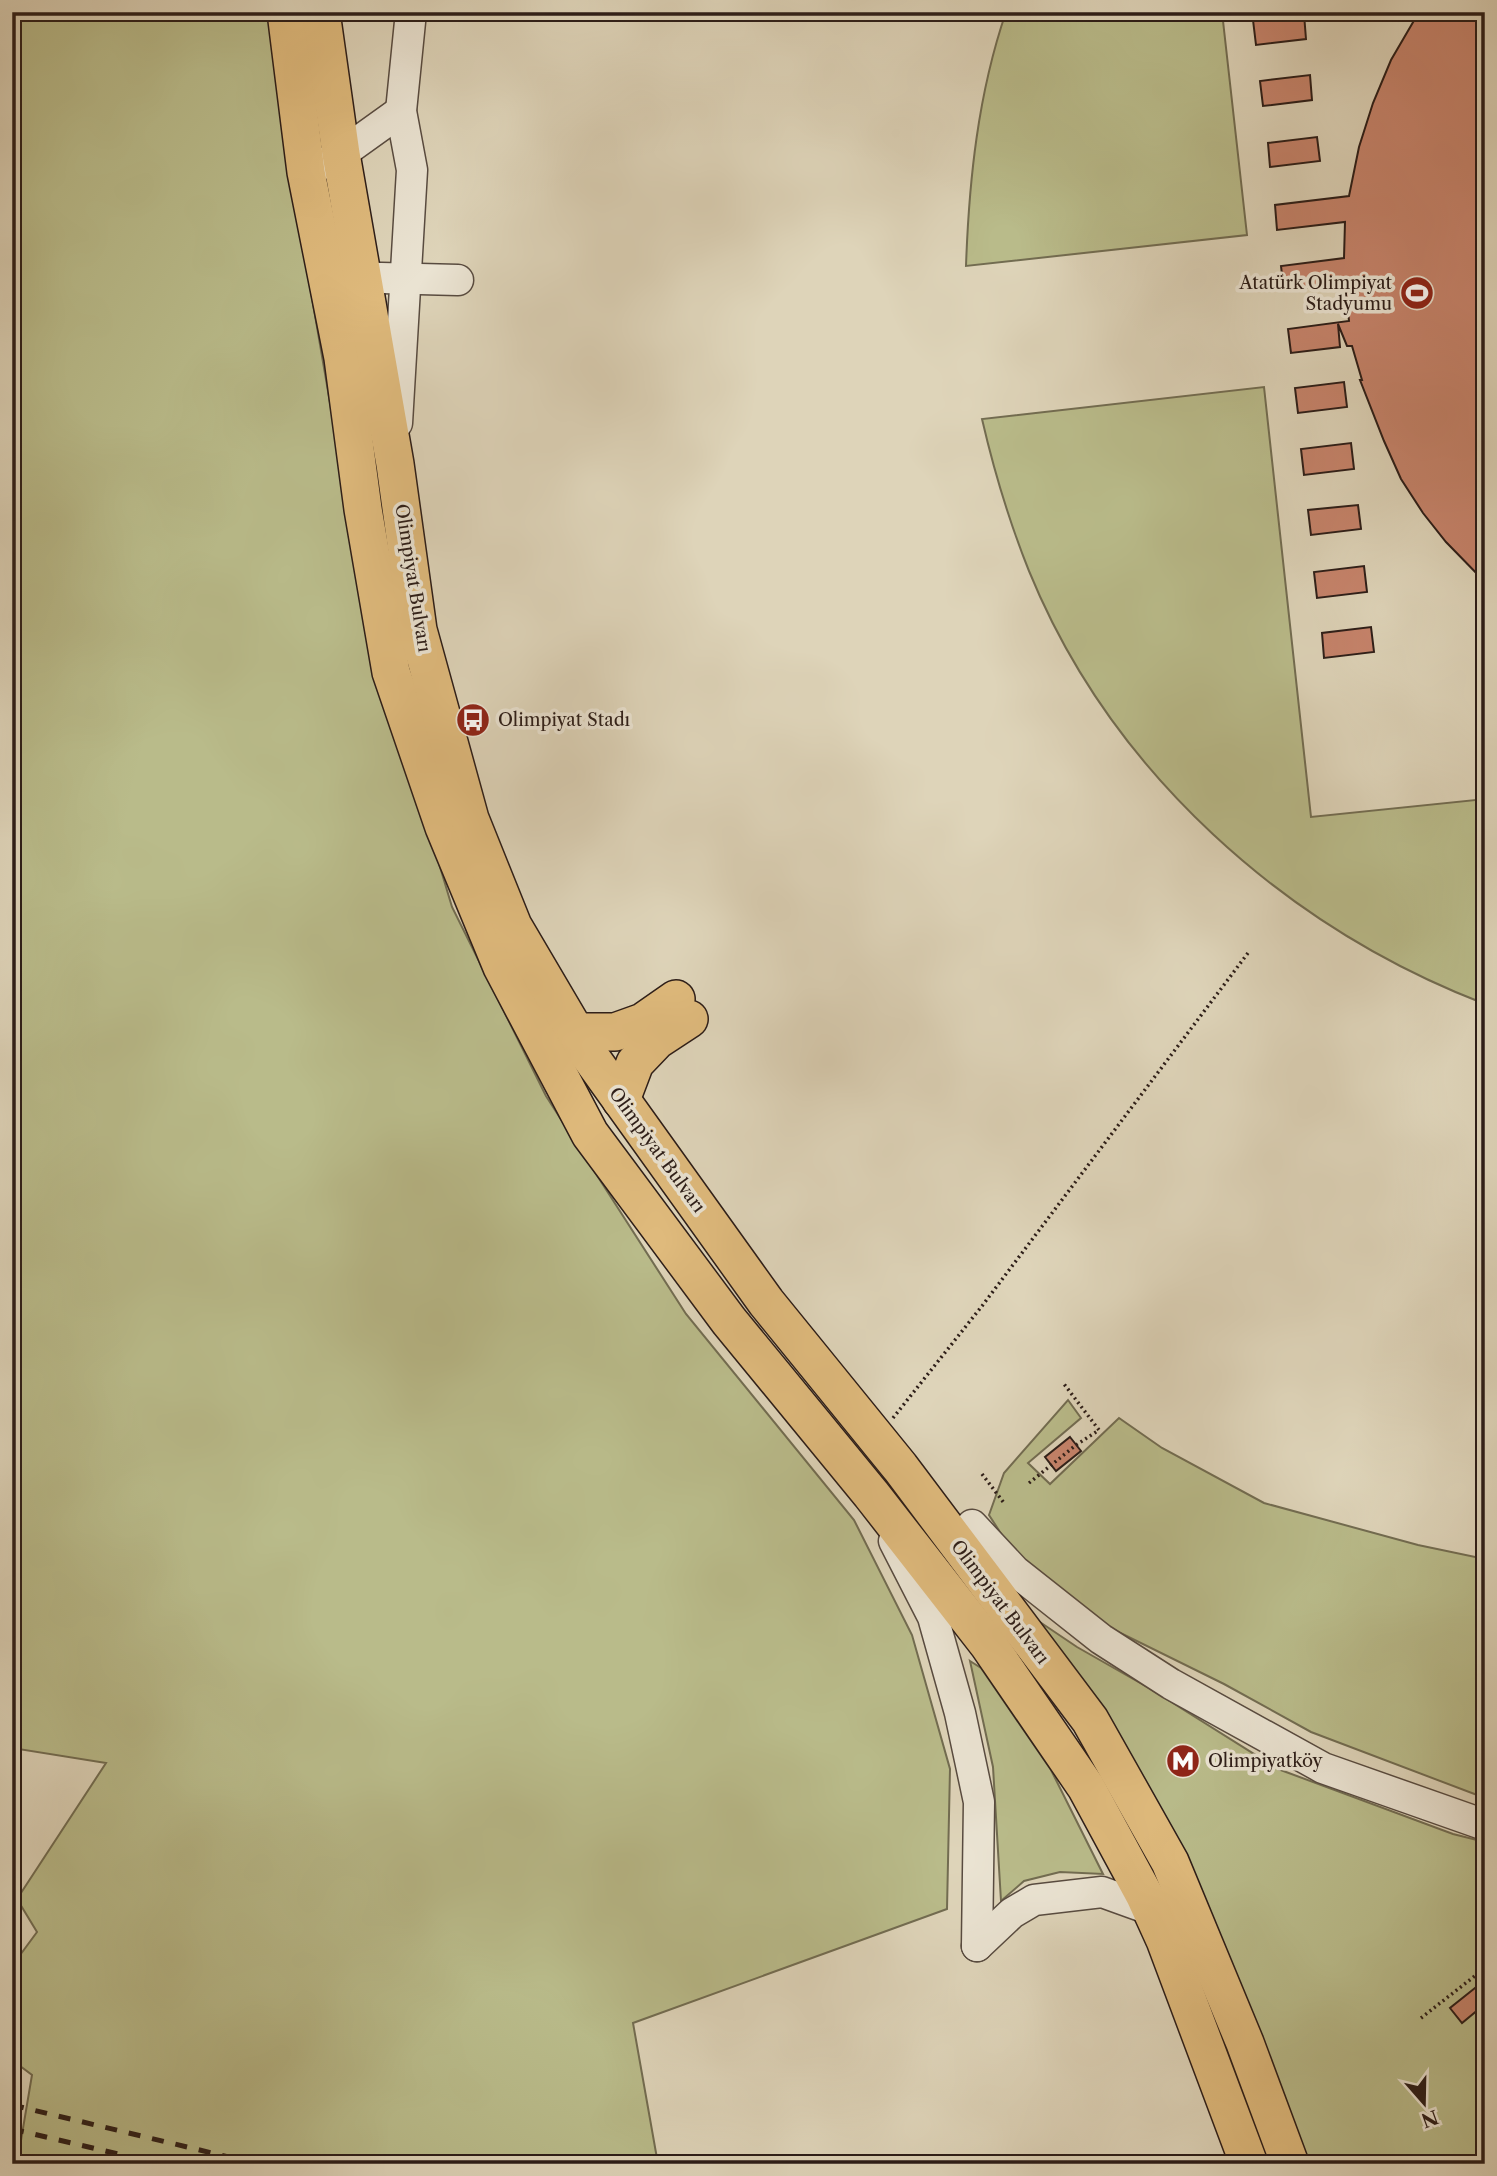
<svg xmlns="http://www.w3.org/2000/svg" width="1497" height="2176" font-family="'Libre Caslon Text',serif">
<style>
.green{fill:#b9bb8a;stroke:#726c51;stroke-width:2}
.building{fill:#c7846c;stroke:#2c1d18;stroke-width:2}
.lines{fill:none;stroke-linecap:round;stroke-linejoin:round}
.minor-casing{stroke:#584b40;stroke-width:33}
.major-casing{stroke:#2c1d18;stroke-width:40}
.path{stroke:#2c1d18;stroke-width:3.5;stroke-dasharray:2 3.5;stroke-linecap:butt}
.minor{stroke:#eae3d2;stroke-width:30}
.major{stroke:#dfba7c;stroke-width:37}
.rail{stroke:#2c1d18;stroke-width:5;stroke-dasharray:12 12;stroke-linecap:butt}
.labels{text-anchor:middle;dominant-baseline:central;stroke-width:7;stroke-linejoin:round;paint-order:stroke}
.poi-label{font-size:18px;fill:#2c1d18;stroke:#eae3d2;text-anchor:start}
.street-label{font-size:18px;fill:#2c1d18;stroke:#eae3d2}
</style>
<rect width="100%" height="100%" fill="#ded4b9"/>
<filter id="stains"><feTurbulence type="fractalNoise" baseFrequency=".00286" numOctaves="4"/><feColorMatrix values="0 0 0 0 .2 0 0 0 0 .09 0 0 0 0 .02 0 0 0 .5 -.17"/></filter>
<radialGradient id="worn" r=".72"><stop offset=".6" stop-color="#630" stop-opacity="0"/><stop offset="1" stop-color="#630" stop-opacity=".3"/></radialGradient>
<!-- green -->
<g class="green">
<path d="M12,12H269L293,187L359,572L402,740L452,907L546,1096L686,1314L854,1520L912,1635L950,1769L947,1909L633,2023L658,2164H17L32,2075L12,2060V1966L37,1932L17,1899L106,1763L12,1748Z"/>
<path d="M1006,12H1222L1247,235L966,266C969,180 978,94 1006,12Z"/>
<path d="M1264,387L1311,817L1485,799V1004C1285,927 1111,772 1029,571C1009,521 994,471 982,419Z"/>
<path d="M1068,1400L1081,1418L1028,1463L1050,1484L1119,1418L1162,1448L1264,1503L1418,1545L1485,1559V1798L1311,1732L1224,1684L1090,1618L1011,1549L989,1515L1004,1473Z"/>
<path d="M1025,1612L1077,1647L1149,1688L1278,1769L1453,1834L1485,1842V2164H1309L1304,2151Z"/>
<path d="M970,1661L981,1668L1051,1770L1103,1874L1060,1872L1024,1881L1001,1901L993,1767Z"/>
</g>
<!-- building -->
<g class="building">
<path d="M1419,12H1485V582L1446,542L1423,513L1401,479L1384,441L1360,380H1362L1352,346H1347L1338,324L1340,347L1291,353L1288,329L1349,321L1345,283L1284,291L1281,266L1344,258L1345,222L1277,230L1275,205L1349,196L1359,147L1373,103L1391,60Z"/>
<path d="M1304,14L1306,39L1256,45L1253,20Z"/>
<path d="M1310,75L1312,100L1263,106L1260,81Z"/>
<path d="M1317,137L1320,161L1270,167L1268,143Z"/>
<path d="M1344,382L1347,407L1298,413L1295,388Z"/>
<path d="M1351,443L1354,469L1304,475L1301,449Z"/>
<path d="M1358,505L1361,529L1311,535L1308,510Z"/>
<path d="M1364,566L1367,592L1317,598L1314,572Z"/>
<path d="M1371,627L1374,652L1324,658L1322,633Z"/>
<path d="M1070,1437L1081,1451L1056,1471L1045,1457Z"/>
<path d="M1485,1980V2004L1462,2023L1450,2008Z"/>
</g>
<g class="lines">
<!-- minor casing -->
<g class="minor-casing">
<g id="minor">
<path d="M323,164L341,154L401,111"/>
<path d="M343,277L458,280"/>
<path d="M397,423L412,170L401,111L411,12"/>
<path d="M972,1525L1015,1571L1101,1639L1171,1684L1323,1768L1485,1825"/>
<path d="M894,1541L933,1617L960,1713L979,1802L977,1946"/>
<path d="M977,1946L1012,1913L1034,1900L1102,1892L1152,1910"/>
</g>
</g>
<!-- major casing -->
<g class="major-casing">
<g id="major">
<path d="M286,12L306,172L343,358L363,509L391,672L444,827L502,967L590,1134L729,1321L871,1494L988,1644L1086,1787L1145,1896L1165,1940L1249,2164"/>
<path d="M321,12L341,154L395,464L418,630L470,819L513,926L589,1055L766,1302L900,1467L1090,1720L1170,1862L1245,2043L1290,2164"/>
<path d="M576,1032H615L643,1022L676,999"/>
<path d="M621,1100L635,1063L657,1040L689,1019"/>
</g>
</g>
<!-- path -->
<g class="path">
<path d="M893,1418L982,1306L1248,953"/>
<path d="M982,1474L1004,1503"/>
<path d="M1029,1483L1076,1445L1099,1430L1064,1384"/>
<path d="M1421,2018L1485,1968"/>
</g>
<!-- minor -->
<use href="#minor" class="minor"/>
<!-- major -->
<use href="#major" class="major"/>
<!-- rail -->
<g class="rail">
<path d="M12,2105L258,2164"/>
<path d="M12,2129L161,2164"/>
</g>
</g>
<!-- icons -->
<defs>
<g id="stadium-disc" transform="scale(1.75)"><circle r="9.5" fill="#8f2418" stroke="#eae3d2"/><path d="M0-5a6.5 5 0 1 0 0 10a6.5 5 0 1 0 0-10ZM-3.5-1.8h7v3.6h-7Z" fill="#fff"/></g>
<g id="bus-disc" transform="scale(1.75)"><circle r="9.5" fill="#8f2418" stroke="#eae3d2"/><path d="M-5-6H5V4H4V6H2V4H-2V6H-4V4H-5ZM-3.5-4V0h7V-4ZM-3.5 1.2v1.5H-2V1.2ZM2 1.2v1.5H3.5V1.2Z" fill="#fff"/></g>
<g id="metro-disc" transform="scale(1.75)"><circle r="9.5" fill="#8f2418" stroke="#eae3d2"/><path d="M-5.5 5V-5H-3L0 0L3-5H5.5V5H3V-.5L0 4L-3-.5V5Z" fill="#fff"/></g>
</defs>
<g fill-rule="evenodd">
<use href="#stadium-disc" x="1417" y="293"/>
<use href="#bus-disc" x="473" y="720"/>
<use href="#metro-disc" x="1183" y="1761"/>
</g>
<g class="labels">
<!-- poi labels -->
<g class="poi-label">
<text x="1392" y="283" text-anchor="end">Atatürk Olimpiyat<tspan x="1392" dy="21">Stadyumu</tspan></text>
<text x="498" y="720">Olimpiyat Stadı</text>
<text x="1208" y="1761">Olimpiyatköy</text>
</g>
<!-- street labels -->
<g class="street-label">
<text transform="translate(413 578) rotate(81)">Olimpiyat Bulvarı</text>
<text transform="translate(657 1150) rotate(54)">Olimpiyat Bulvarı</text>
<text transform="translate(1000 1602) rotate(53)">Olimpiyat Bulvarı</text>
</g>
</g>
<!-- margin -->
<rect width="1497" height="2176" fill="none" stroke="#ded4b9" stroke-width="42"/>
<rect x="14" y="14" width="1469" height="2148" fill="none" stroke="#2c1d18" stroke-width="3.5"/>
<rect x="21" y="21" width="1455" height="2134" fill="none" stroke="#2c1d18" stroke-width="2"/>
<!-- north arrow -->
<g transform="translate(1424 2103) rotate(160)" stroke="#eae3d2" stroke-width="5" paint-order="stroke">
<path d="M0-5L12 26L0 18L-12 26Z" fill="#2c1d18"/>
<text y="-10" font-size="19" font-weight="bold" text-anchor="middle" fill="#2c1d18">N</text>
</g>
<rect width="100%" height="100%" filter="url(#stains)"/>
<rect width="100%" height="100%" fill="url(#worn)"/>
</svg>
